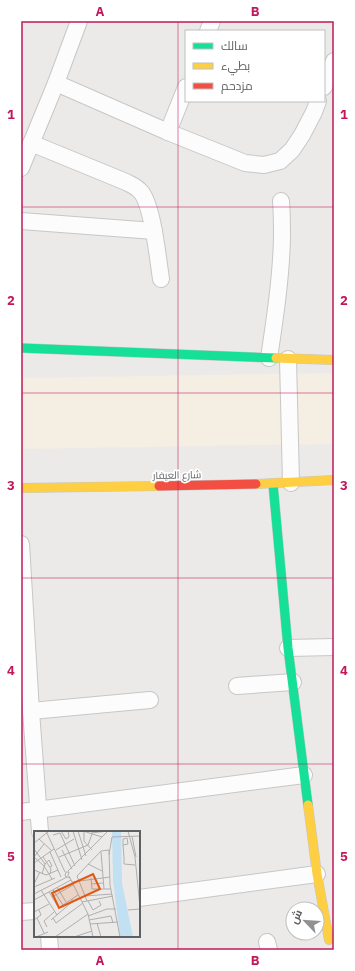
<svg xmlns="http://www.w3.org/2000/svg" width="355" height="971" font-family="'IBM Plex Sans',Cairo,sans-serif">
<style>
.commercial{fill:#f4eee3}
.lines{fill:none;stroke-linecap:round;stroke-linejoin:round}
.street-casing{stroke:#c7c7c7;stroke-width:18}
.fast-casing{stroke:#c6c7c7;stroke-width:10}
.slow-casing{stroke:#c6c7c7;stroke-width:10}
.jam-casing{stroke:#c6c7c7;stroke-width:10}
.street{stroke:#fcfcfc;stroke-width:16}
.fast{stroke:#16e098;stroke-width:9}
.slow{stroke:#ffcf43;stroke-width:9}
.jam{stroke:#f24e42;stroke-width:9}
.grid{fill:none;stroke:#c2185b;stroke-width:1;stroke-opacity:0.55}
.labels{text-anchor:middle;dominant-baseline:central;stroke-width:3.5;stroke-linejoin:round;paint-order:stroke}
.street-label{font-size:10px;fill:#5e6164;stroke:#fff}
.inset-road{fill:none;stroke:#afafaf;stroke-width:1}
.view{fill:#e15910;fill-opacity:0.15;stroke:#e15910;stroke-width:2}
.inset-edge{fill:none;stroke:#5e6164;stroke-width:2}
.neatline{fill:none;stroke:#c2185b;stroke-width:1.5}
.grid-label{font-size:13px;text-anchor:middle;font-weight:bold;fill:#c2185b}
</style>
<rect width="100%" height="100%" fill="#eceae8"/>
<!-- commercial -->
<path class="commercial" d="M334,373V444L21,449V378Z"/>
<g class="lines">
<!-- street casing -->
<g class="street-casing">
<g id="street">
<path d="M208,31L212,21"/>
<path d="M56,83L168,132L245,163L264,165L280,161L292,150L302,135L314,112L318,101"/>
<path d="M324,87L334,61"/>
<path d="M168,132L186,87"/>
<path d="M31,143L126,182C132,185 137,187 141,192C153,206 158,260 161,279"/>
<path d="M21,168L56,83L79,21"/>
<path d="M21,221L154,231"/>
<path d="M269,358C275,318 281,278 282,238C282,225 282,213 281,201"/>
<path d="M288,359L291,483"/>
<path d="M21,544L31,711L40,832"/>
<path d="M288,648L334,647"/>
<path d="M237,686L293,682"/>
<path d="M31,711L150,700"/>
<path d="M21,812L304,775"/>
<path d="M139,898L317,874"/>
<path d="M21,912L35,911"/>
<path d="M49,936L50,950"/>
<path d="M267,942L269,950"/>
</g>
</g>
<!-- fast casing -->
<g class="fast-casing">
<g id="fast">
<path d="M21,348L276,358"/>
<path d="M273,484L288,648L308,805"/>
</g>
</g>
<!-- slow casing -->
<g class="slow-casing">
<g id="slow">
<path d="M276,358L334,360"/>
<path d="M256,484L334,480"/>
<path d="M21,488L159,486"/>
<path d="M308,805L317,874L329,940"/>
</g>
</g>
<!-- jam casing -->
<g class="jam-casing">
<path id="jam" d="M159,486L256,484"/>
</g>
<!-- street -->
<use href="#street" class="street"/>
<!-- fast -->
<use href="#fast" class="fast"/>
<!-- slow -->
<use href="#slow" class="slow"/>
<!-- jam -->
<use href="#jam" class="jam"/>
</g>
<!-- grid -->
<path class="grid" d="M178,21V950M21,207H334M21,393H334M21,578H334M21,764H334"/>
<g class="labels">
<!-- street labels -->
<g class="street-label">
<text transform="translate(177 475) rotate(-1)">شارع العيفار</text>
</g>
</g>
<!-- overview -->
<g transform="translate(34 831)">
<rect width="106" height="106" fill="#eceae8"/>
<path d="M78,0H87L88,52L99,106H86L79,49Z" fill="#c1e0f1"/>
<path class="inset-road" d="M12,0L31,41M27,0L32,8L35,6L34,0M39,0L48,29M44,0L52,25M49,0L68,6M94,0L101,26L106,76M50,1V10L58,19M57,2L74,0M19,4L26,2L41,35M98,5L102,26M5,8L18,20M0,12L15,0M89,14L94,13L93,7L89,8V14L90,27V33L101,34M0,18L11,33M22,19L40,8M28,19L38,38M16,21L27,46M67,21L70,58M75,24L78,6L106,5M0,26L10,35L18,48M0,26L10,13M9,26L17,38L16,43M25,26L54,14L58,3M0,32L20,18M54,33L68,40M0,39L12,44L24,39M34,40L74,0M8,43L11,33L15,29L18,35L16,36M34,45L35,41H32L31,45L36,47M35,45L54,83L59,106M57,47L58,58H77M38,51L76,46M0,53L6,41M57,53L69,52M0,56L21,47M23,56L32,71M7,59L23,84M19,59L29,74M15,61L23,74M0,63L33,46M51,65L78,63M18,66L39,54M0,69L37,49M53,70L43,45L67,20L75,19L76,54L86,106M54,70L59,79L67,74L65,70M48,71L79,65M26,76L44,64M94,79L106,78M0,81L15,73M54,85L73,78H82M3,87L10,102M19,87L22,92L49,72M0,89L7,84L5,79M17,89L38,71V68M55,89L77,85L79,92M63,92L67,106M56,93L84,91M13,96L10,90L20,81M2,106L14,101M21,106L54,83M40,106L58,100"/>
<path class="view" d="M59,43L66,58L25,77L18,62Z"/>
<rect width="106" height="106" class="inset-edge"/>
</g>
<!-- border -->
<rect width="355" height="971" fill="none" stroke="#ffffff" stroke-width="44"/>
<!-- legend -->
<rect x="185" y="30" width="140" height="72" fill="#ffffff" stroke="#bfc0c1"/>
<rect x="193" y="43" width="20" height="6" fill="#16e098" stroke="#bfc0c1"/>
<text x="221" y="50" font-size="12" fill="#5e6164">سالك</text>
<rect x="193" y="63" width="20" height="6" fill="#ffcf43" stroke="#bfc0c1"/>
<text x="221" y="70" font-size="12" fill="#5e6164">بطيء</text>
<rect x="193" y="83" width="20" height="6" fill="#f24e42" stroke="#bfc0c1"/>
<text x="221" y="90" font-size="12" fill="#5e6164">مزدحم</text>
<!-- north arrow -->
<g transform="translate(305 921) rotate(295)"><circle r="19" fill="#ffffff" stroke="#bfc0c1"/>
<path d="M0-3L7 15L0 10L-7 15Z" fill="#909192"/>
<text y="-6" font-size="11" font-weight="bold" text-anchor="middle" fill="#5e6164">ش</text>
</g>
<rect x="22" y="22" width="311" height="927" class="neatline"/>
<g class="grid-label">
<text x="100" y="16">A</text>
<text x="255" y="16">B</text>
<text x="11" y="119">1</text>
<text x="344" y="119">1</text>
<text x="11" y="305">2</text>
<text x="344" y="305">2</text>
<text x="11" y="490">3</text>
<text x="344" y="490">3</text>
<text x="11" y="675">4</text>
<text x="344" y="675">4</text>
<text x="11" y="861">5</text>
<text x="344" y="861">5</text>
<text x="100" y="965">A</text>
<text x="255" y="965">B</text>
</g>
</svg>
